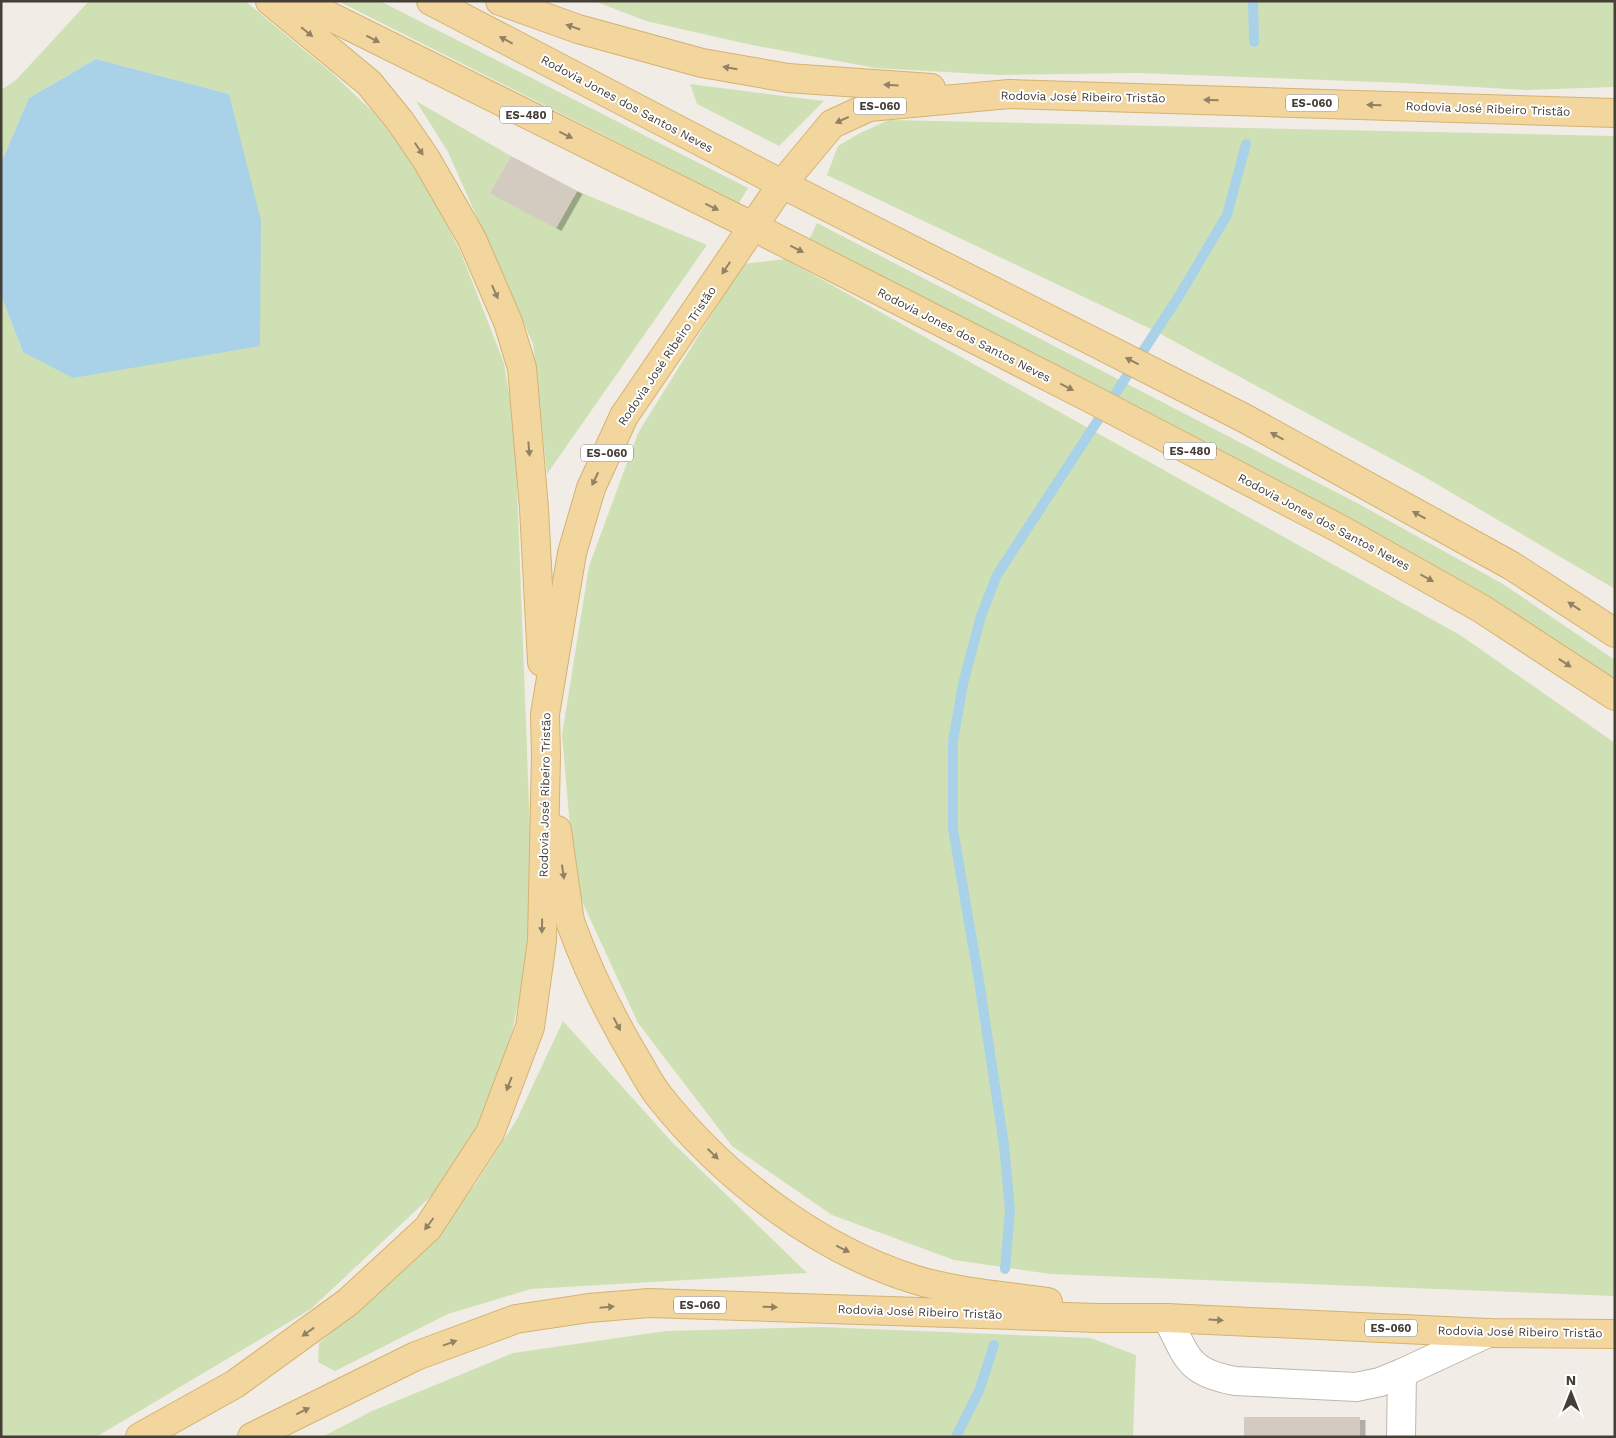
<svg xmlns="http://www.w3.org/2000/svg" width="1616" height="1438" font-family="'Work Sans',sans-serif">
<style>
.green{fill:#cfe1b4}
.water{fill:#a9d1e7}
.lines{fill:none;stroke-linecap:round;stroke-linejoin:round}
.stream{stroke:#a9d1e7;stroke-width:10}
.building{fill:#d4cbc0;filter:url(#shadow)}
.minor-casing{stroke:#beb7ad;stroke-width:30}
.major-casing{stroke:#d5b270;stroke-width:30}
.minor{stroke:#fff;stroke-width:28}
.major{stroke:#f2d69e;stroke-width:28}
.oneway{fill:#928265}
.labels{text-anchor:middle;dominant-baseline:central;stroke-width:4;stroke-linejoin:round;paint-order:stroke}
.shield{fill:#fff;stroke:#7b7872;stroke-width:1}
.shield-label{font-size:11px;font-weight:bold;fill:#433e36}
.street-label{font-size:12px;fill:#433e36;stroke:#fff}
</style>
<defs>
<filter id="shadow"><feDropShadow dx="5.5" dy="3" stdDeviation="0" flood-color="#0004"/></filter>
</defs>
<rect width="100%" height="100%" fill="#f1ede6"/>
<!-- green -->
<g class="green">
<path d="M89,1H245L332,73L373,112L406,152L431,194L461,253L504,363L515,432L530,830V941L513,1028L489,1105L444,1184L311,1309L96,1437H1V295L23,352L229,94L96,59L29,98L1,163V90L16,80Z"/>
<path d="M338,1H380L748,188L739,203Z"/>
<path d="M594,1H1615V87L1526,90L1404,83L1137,73L998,75L875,68L747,44L646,21Z"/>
<path d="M690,84L824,101L779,146L697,104Z"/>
<path d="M416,101L511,156L491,193L556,228L577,191L707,245L547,474L533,344L448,152Z"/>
<path d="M889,120L1615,136V589L1423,476L1153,330L827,175L838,146L860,133Z"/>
<path d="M817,223L1357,503L1503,584L1615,660V682L1494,599L1348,518L809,240Z"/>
<path d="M785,259L1460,635L1615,743V1296L1050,1274L954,1260L832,1215L732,1146L638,1023L575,886L562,735L589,566L638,433L743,264Z"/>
<path d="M563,1021L672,1142L807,1273L531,1289L448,1314L335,1371L318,1362L319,1343L406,1268L475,1185L517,1119Z"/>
<path d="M822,1327L1091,1338L1136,1355L1133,1437H322L372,1411L513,1353L666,1331Z"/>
</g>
<!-- water -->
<path class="water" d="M96,59L229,94L261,220L260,346L73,378L23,352L1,295V163L29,98Z"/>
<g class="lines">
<!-- stream -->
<g class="stream">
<path d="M1253,1L1254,42"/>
<path d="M1005,1269L1010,1210L1004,1145L979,981L953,829V741L963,684L981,616L997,575L1179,296L1227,215L1246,144"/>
<path d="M956,1437L979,1391L994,1345"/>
</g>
</g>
<!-- building -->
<g class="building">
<path d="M511,156L577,191L556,228L490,193Z"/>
<rect x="1244" y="1417" width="116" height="20"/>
</g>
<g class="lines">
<!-- minor casing -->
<g class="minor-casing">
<g id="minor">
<path d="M1167,1318C1188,1358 1187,1372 1235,1381L1356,1387L1380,1382L1402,1373L1488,1333"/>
<path d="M1401,1437L1402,1373"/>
</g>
</g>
<!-- major casing -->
<g class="major-casing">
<g id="major">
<path d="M270,1L369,83L400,121L426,159L472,239L508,322L522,368L534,508L542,662"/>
<path d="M299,1L754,227L1082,394L1340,529L1482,609L1615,696"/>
<path d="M431,1L782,184L1244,418L1512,566L1615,633"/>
<path d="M500,1L578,29L702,63L788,78L931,88"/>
<path d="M557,830C560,852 563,873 566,894C568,904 568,915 571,924C588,971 613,1021 639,1064C645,1074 651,1086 659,1096C722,1176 815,1248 913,1279C954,1292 1005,1296 1048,1302"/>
<path d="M140,1437L235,1384L348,1302L428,1228L490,1133L530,1027L542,941L546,755L545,714L572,553L591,488L624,416L782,184L832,124L869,107L1009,94L1615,113"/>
<path d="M252,1437L416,1356L516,1319L589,1308L649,1303L1097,1318H1167L1488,1333L1615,1334"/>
</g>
</g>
<!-- minor -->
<use href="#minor" class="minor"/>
<!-- major -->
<use href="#major" class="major"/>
</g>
<!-- one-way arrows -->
<defs><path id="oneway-solid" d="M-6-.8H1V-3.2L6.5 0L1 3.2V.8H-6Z" transform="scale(1.25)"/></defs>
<g class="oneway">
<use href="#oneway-solid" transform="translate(573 27) rotate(-161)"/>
<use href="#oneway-solid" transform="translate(307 32) rotate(39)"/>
<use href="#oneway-solid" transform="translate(373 39) rotate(27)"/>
<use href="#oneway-solid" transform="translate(506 40) rotate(-152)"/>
<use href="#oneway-solid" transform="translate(730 68) rotate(-170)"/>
<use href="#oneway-solid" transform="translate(891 85) rotate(-176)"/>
<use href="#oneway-solid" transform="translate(1211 100) rotate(-178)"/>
<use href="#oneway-solid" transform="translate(1374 105) rotate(-178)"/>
<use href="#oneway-solid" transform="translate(842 120) rotate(155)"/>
<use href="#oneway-solid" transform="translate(566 135) rotate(26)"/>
<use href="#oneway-solid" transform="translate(419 149) rotate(56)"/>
<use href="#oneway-solid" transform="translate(712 207) rotate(26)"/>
<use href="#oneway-solid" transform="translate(797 249) rotate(27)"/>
<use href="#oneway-solid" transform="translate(726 268) rotate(124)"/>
<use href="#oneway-solid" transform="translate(495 292) rotate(66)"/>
<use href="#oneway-solid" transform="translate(1132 361) rotate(-153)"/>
<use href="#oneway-solid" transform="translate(1067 387) rotate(27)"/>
<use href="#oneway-solid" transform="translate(1277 436) rotate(-151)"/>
<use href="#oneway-solid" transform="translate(529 449) rotate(85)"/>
<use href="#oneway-solid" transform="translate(595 479) rotate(115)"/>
<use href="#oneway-solid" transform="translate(1419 515) rotate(-151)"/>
<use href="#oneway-solid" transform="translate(1427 578) rotate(29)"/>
<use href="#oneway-solid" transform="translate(1574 606) rotate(-147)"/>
<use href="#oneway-solid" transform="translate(1565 663) rotate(33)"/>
<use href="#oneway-solid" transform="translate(563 872) rotate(82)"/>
<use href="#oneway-solid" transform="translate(542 926) rotate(91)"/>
<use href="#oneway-solid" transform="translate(617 1024) rotate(62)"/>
<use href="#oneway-solid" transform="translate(509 1084) rotate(111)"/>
<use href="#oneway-solid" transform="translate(713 1154) rotate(44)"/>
<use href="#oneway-solid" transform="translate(429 1224) rotate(127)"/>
<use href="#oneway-solid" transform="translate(843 1249) rotate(26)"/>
<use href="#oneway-solid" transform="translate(607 1307) rotate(-5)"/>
<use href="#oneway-solid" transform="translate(770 1307) rotate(2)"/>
<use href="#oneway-solid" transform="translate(1216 1320) rotate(3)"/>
<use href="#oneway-solid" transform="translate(308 1332) rotate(144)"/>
<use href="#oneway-solid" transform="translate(450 1343) rotate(-20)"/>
<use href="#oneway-solid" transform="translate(303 1411) rotate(-26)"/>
</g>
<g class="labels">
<!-- shield labels -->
<g class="shield">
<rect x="1286" y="94.5" width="52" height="17" rx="4"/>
<rect x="854" y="97.5" width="52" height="17" rx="4"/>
<rect x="500" y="106.5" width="52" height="17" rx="4"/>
<rect x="1164" y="442.5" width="52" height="17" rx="4"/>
<rect x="581" y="444.5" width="52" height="17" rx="4"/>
<rect x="674" y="1296.5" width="52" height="17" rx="4"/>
<rect x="1365" y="1319.5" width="52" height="17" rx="4"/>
</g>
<g class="shield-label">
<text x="1312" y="103">ES-060</text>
<text x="880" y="106">ES-060</text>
<text x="526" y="115">ES-480</text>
<text x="1190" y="451">ES-480</text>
<text x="607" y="453">ES-060</text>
<text x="700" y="1305">ES-060</text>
<text x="1391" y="1328">ES-060</text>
</g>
<!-- street labels -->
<g class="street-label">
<text transform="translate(1083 97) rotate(1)">Rodovia José Ribeiro Tristão</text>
<text transform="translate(627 104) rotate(28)">Rodovia Jones dos Santos Neves</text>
<text transform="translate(1488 109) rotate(2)">Rodovia José Ribeiro Tristão</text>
<text transform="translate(964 335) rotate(27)">Rodovia Jones dos Santos Neves</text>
<text transform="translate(667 356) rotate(-56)">Rodovia José Ribeiro Tristão</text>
<text transform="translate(1324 522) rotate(28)">Rodovia Jones dos Santos Neves</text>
<text transform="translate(545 795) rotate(-89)">Rodovia José Ribeiro Tristão</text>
<text transform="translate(920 1312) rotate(2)">Rodovia José Ribeiro Tristão</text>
<text transform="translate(1520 1332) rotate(1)">Rodovia José Ribeiro Tristão</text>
</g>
</g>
<!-- border -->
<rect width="1616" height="1438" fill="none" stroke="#433e36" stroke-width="5"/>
<!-- north arrow -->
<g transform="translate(1571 1393)" stroke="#ffffff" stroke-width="4" paint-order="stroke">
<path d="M0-4L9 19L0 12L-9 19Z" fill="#433e36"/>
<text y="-8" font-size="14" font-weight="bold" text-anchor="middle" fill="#433e36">N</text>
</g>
</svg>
